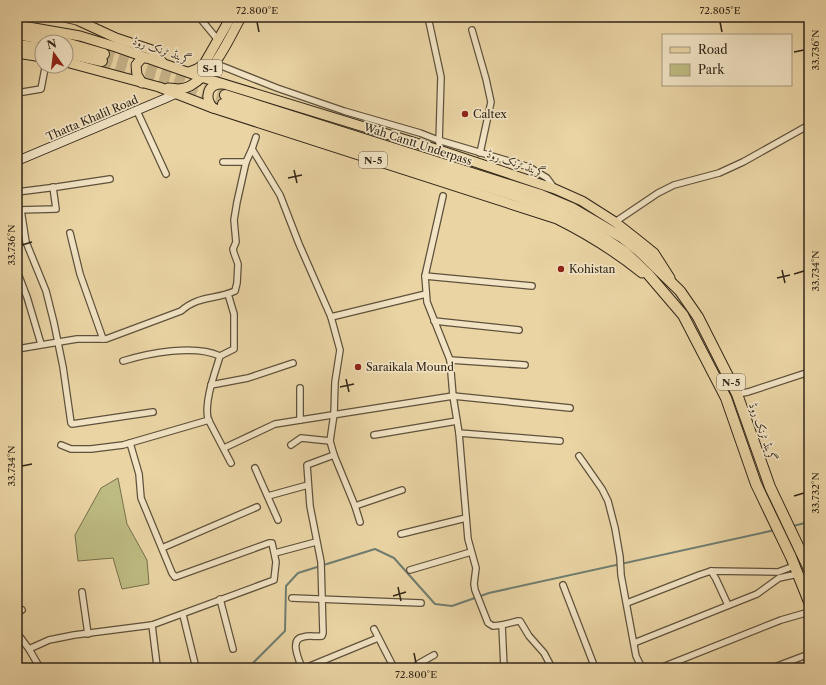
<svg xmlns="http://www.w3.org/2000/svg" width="826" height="685" font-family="'Libre Caslon Text',Amiri,serif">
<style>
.green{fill:#bdbb81;stroke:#77704c}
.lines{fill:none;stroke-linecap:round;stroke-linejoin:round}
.stream{stroke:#6f7d70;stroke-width:2}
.highway-tunnel{stroke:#c5b188;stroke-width:10;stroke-dasharray:10 5;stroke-linecap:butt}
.street-casing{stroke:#5f523b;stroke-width:8}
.secondary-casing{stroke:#312618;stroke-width:10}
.primary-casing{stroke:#312618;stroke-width:11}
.highway-casing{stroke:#312618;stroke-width:12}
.street{stroke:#f1e3c4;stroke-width:5.5}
.secondary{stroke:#f1e3c4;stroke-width:8}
.primary{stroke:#ead4a4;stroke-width:9}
.highway{stroke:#ead4a4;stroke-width:10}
.ticks{fill:none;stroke:#312618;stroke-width:1.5}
.poi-dot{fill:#8f2418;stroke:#f1e3c4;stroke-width:1.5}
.labels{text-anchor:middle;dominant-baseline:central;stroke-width:3.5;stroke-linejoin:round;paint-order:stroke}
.shield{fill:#f1e3c4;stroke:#6b5f4c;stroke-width:1}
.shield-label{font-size:10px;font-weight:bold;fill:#312618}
.street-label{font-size:11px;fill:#312618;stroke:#f1e3c4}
.poi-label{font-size:11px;fill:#312618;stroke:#f1e3c4;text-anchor:start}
.neatline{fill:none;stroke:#312618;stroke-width:1.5}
.ticks-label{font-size:10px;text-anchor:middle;fill:#312618}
</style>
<rect width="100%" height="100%" fill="#ead4a4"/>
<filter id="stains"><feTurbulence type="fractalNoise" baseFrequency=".005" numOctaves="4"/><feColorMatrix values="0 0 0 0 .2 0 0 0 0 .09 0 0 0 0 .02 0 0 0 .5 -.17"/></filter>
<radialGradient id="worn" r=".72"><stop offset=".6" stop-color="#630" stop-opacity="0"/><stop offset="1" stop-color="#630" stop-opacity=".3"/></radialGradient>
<!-- green -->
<path class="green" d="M118,478L127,524L147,560L149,584L122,589L113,558L78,561L75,535L101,488Z"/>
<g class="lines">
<!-- stream -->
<g class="stream">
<path d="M793,526L809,522"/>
<path d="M248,668L285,631L286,586L298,573L375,549L394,558L435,604L452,606L489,593L775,530"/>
</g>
<!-- highway-tunnel -->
<g class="highway-tunnel">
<path d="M104,54L225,95"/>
<path d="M102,61L223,104"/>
</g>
<!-- street casing -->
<g class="street-casing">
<g id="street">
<path d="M199,17L218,40"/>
<path d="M428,17L441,77L439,143"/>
<path d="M472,30L486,79L491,102L480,153"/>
<path d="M214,63L277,88L344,111L420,133L438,140L529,167L547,178L555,189"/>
<path d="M17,93L41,89L45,68"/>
<path d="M137,111L166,174"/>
<path d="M256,137L252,149L280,195L299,244L331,317L340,350L335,382L334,414L330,441L334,455L355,506L360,522"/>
<path d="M223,162H246"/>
<path d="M17,192L57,187L110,179"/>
<path d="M443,196L425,276L427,302L450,360L453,396L459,433L560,441"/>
<path d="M17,210L56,209L53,187"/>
<path d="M21,210L26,242L46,291L54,323L63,367L71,423L72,424L153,412"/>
<path d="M615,222L658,193L674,185L719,173L743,162L809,125"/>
<path d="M70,233L80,274L103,339"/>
<path d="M17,271L27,297L41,344"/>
<path d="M425,276L532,286"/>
<path d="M228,294L234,314V349L220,356C215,373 204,401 208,419L231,463"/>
<path d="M331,317L426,294"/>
<path d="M434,321L519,330"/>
<path d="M17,349L77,339H106L181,311C199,295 215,300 235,291L237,283L238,264L234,253L233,249L236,242L234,220L237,202L246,162L252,149"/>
<path d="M450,360L525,365"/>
<path d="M123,361C149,353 195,344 220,356"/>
<path d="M211,385L248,378L293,363"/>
<path d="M737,394L748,392L809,372"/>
<path d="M300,420V388"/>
<path d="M459,433L468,539L476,568L474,584L475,590L488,623L493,626L502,625"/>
<path d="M374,435L457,421"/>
<path d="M61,445L71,449H91L123,445L209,420"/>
<path d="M291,445L301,438L330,441"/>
<path d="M224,448L275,424L453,396L570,408"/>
<path d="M579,456L602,489L608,501L615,528L620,557L621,575L636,656L642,668"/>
<path d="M255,468L278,520"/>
<path d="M268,496L308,485"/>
<path d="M355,506L402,490"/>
<path d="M401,534L466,518"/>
<path d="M162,548L257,507"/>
<path d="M275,553L316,542"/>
<path d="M410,570L471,552"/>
<path d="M711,571L716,579L728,605"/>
<path d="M563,585L595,668"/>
<path d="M82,592L88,634"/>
<path d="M292,598L421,603"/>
<path d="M220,599L233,649"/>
<path d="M627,603L699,575L711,571L778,572L794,566"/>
<path d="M17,613L22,610"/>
<path d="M183,615L196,668"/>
<path d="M152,625L157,666"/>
<path d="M374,629L394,668"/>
<path d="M17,633L29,649L40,668"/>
<path d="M634,643L757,594L779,578L798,574"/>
<path d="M29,649L49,640L74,635L152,625L274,580L276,562L272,543H269L175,577L172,573L141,498L139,474L130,443"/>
<path d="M293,668L301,665"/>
<path d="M302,668C299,660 289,639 303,637C309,635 316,637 322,636L323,633L321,562L310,506L307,465L334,455"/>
<path d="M305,668L378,638"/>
<path d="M414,668L418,664L434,655"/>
<path d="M504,668L502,625L518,621H520L529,636L544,653L552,668"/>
<path d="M660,668L781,620L809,612"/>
<path d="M772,668L809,654"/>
</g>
</g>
<!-- secondary casing -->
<g class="secondary-casing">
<path id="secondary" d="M17,161L164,99L175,94"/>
</g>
<!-- primary casing -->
<g class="primary-casing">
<g id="primary">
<path d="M64,17L77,20L116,38L152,50L162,62"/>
<path d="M17,25L80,36L116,47L201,77L439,150L555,189L582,201L615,222L638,240L654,253L670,278"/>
<path d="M17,53L42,57"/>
<path d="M66,62L159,87L213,108L557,219C587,234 616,252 642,273"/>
<path d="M189,72L197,69L204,64L231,17"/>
<path d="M142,83L137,75L136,65L142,58H150"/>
<path d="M168,88C176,89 183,90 190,86C215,72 228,41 241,17"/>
<path d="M213,108C204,98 207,83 223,84"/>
</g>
</g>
<!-- highway casing -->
<g class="highway-casing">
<g id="highway">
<path d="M17,34L60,42"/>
<path d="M66,43L104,54"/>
<path d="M17,45L42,48"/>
<path d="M66,53L102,61"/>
<path d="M225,95L541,195L572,208L623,238L638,250L680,291L698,317L737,394L770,487L809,569"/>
<path d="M223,104L516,196L547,207L571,218L598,234L626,253L648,274L683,315L726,398L756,484L791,557L809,602"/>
</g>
</g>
<!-- street -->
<use href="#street" class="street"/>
<!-- secondary -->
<use href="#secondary" class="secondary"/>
<!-- primary -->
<use href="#primary" class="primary"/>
<!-- highway -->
<use href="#highway" class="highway"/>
</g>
<!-- ticks -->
<path class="ticks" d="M257,22L259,32M720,22L722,32M794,52L804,50M294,170L297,183M288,178L302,175M22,245L32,242M782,270L785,283M794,274L804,271M777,278L790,275M346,379L349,392M340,387L354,384M22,466L32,464M794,496L804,493M398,587L401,601M393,596L406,592M414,653L416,663"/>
<!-- markers -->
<g class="poi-dot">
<circle cx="465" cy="114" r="4"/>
<circle cx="561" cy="269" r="4"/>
<circle cx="358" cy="367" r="4"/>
</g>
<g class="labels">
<!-- shield labels -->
<g class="shield">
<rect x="198" y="60" width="24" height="16" rx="3"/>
<rect x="359" y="152" width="28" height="16" rx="3"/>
<rect x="717" y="374" width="28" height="16" rx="3"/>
</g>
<g class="shield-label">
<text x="210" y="68">S-1</text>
<text x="373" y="160">N-5</text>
<text x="731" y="382">N-5</text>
</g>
<!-- street labels -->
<g class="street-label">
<text transform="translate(162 50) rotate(19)">گرینڈ ٹرنک روڈ</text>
<text transform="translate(92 118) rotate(-23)">Thatta Khalil Road</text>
<text transform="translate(418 144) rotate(18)">Wah Cantt Underpass</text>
<text transform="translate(516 163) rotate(19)">گرینڈ ٹرنک روڈ</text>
<text transform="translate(763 432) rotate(70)">گرینڈ ٹرنک روڈ</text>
</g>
<!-- poi labels -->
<g class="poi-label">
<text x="473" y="114">Caltex</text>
<text x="569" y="269">Kohistan</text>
<text x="366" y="367">Saraikala Mound</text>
</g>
</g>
<!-- margin -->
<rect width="826" height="685" fill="none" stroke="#ead4a4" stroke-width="44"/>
<!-- legend -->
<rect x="662" y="34" width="130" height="52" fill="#f1e3c4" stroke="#a4977f"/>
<rect x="670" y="47" width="20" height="6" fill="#ead4a4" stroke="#a4977f"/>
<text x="698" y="54" font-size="12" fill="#312618">Road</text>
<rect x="670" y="64" width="20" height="12" fill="#bdbb81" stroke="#a4977f"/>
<text x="698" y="74" font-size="12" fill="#312618">Park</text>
<!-- north arrow -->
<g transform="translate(54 54) rotate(346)"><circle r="19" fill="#f1e3c4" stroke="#a4977f"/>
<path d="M0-3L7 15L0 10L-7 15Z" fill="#8f2418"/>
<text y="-6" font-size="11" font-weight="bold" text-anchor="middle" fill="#312618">N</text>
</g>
<rect x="22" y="22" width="782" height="641" class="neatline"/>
<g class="ticks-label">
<text x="257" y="14">72.800°E</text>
<text x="720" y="14">72.805°E</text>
<text transform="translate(815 50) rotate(-90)" y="4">33.736°N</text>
<text transform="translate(11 245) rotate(-90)" y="4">33.736°N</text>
<text transform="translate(815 271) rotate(-90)" y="4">33.734°N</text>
<text transform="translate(11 466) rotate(-90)" y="4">33.734°N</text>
<text transform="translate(815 493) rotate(-90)" y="4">33.732°N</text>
<text x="416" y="678">72.800°E</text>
</g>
<rect width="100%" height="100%" filter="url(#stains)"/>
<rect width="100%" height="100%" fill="url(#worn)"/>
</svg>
